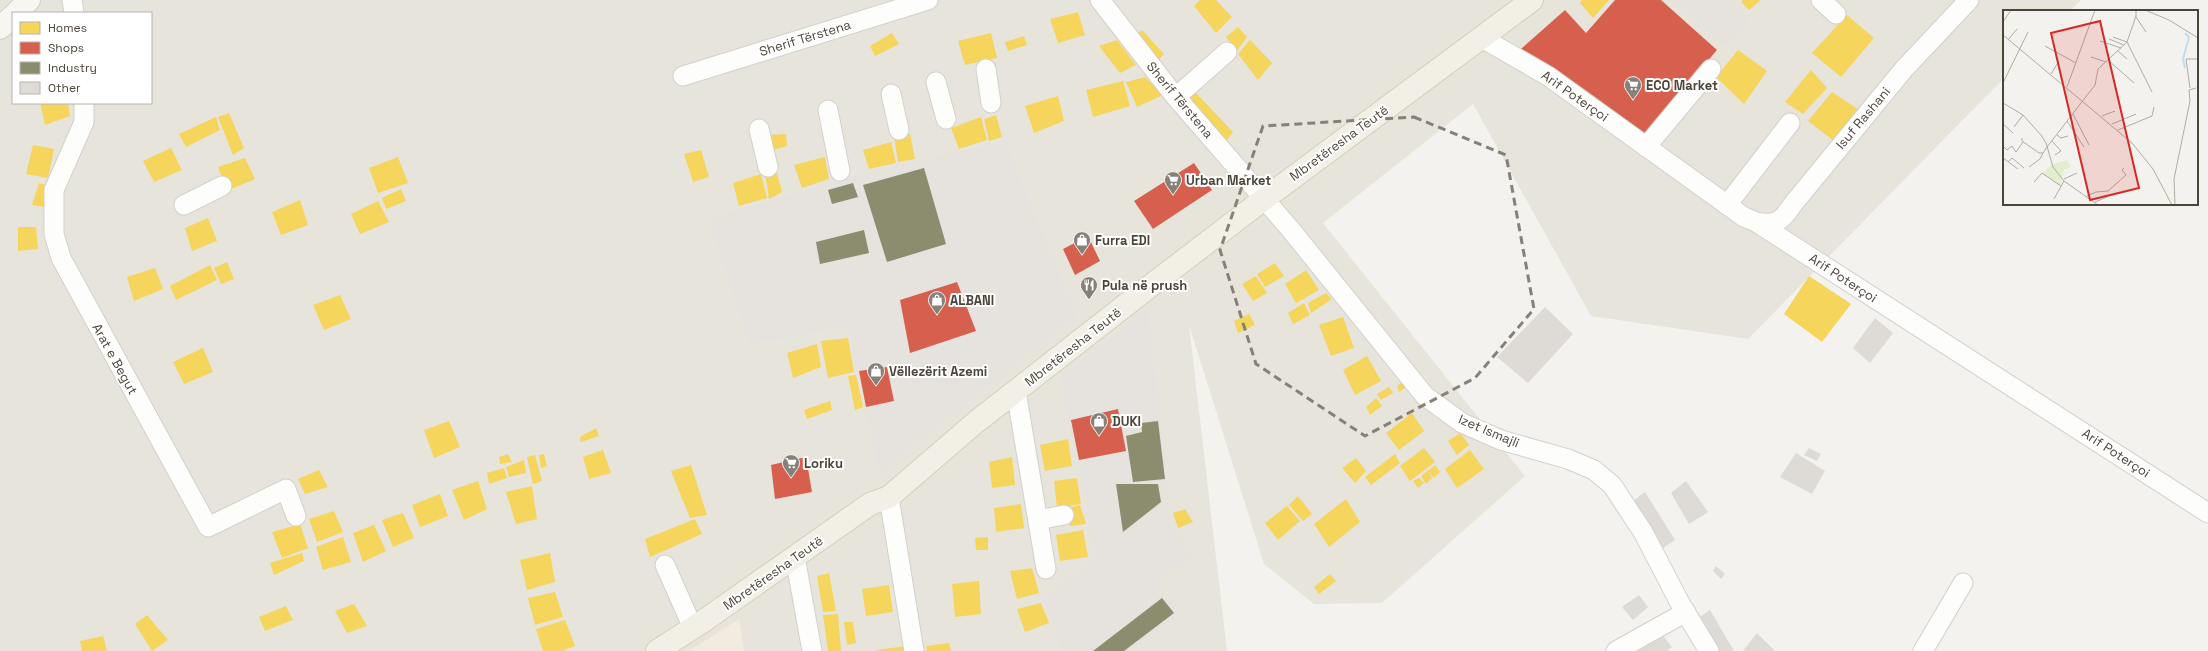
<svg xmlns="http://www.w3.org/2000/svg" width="2208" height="651" font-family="'Space Grotesk',sans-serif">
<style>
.residential{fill:#e7e4dc;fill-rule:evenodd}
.commercial{fill:#f3ebdf}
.industrial{fill:#e6e2de}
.parking{fill:#e6e3df}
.homes{fill:#f6d55c}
.shops{fill:#d6604d}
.industry{fill:#8c8c6e}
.building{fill:#dedbd6}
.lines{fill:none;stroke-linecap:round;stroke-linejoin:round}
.street-casing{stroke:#d2d0cb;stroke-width:21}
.secondary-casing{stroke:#d3cfc5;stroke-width:24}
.primary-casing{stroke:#d6cebb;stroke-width:24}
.street{stroke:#fdfdfc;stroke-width:19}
.secondary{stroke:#f7f6f1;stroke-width:22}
.primary{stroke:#f2efe6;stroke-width:22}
.marked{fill:none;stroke:#868178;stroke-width:3;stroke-dasharray:8 5;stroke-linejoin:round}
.labels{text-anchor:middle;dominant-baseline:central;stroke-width:4;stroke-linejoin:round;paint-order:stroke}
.street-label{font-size:13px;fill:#4b4439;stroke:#fff}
.poi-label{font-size:13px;font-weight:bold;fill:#4b4439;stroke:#fff;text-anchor:start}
.inset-river{fill:none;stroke:#c0ddf1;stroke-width:2}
.inset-road{fill:none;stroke:#b0aca6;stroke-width:1}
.view{fill:#d62828;fill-opacity:0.15;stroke:#d62828;stroke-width:2}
.inset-edge{fill:none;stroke:#4b4439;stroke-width:2}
</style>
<rect width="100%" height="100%" fill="#f4f2ee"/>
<!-- residential -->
<path class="residential" d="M0,0H2081L2070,11H2004V78L1748,339L1591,316L1473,104L1323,223L1525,476L1382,603L1314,604L1264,564L1189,325L1227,651H0ZM13,13H151V103H13Z"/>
<!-- commercial -->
<path class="commercial" d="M739,619L744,651H689Z"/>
<!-- industrial -->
<g class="industrial">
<path d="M1005,141L1076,317L879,472L849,326L750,344L709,219L856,176Z"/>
<path d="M1147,310L1164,449L1166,497L1171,530L1191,555L1154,584L1178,614L1128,651H1062L1044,597L1096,559L1061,378Z"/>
</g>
<!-- parking -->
<path class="parking" d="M1673,0H1730L1749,18L1722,46Z"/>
<!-- homes -->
<g class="homes">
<path d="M1200,0H1216L1232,17L1216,33L1194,6Z"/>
<path d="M1582,0H1609L1593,18L1580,3Z"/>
<path d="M1743,0H1761L1749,10L1741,2Z"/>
<path d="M1078,12L1085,35L1058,43L1050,19Z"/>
<path d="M1847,15L1874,38L1841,77L1812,53Z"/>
<path d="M1238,27L1247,37L1237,51L1226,37Z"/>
<path d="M1142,30L1164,54L1157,62L1136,35Z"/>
<path d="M892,33L899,44L875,56L870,46Z"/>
<path d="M991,33L997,58L965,65L958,41Z"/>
<path d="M1024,36L1027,45L1008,51L1005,42Z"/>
<path d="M1117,40L1136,65L1120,73L1099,46Z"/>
<path d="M1250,40L1272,63L1258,80L1238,54Z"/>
<path d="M1738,50L1767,71L1744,104L1716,77Z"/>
<path d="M1811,70L1827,88L1803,114L1785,102Z"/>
<path d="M1145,77L1163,95L1137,107L1126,82Z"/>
<path d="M1123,81L1130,106L1093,117L1086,90Z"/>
<path d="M1195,92L1233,132L1224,144L1186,102Z"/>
<path d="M1832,92L1859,110L1834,141L1808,121Z"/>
<path d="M1058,96L1064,121L1034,133L1025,106Z"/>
<path d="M40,103H68L70,116L45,125Z"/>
<path d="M229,113L244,148L233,155L218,117Z"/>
<path d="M996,115L1002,137L989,141L984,119Z"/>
<path d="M216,117L220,130L186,147L179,134Z"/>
<path d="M981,117L987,140L959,149L951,128Z"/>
<path d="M786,134L787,146L774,150L771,135Z"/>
<path d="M910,134L915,159L898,162L894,137Z"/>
<path d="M891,142L896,163L869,169L863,150Z"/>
<path d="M33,145L54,149L48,178L26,174Z"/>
<path d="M171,148L182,170L154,182L143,161Z"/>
<path d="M701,150L709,177L693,182L684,154Z"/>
<path d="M398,157L408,183L378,193L369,168Z"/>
<path d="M825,157L829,179L802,188L794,165Z"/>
<path d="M245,158L255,179L227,191L218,167Z"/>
<path d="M776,169L782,192L769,199L765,173Z"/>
<path d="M761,174L767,198L739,206L733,183Z"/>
<path d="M39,183L49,186L44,207L32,205Z"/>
<path d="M401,189L406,201L386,209L382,198Z"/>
<path d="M300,200L308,225L281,235L272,212Z"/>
<path d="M378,201L389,222L360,234L351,214Z"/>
<path d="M208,218L217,241L192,251L185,228Z"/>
<path d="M18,227H36L38,249L18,251Z"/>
<path d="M227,262L234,279L221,284L214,268Z"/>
<path d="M1275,263L1284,276L1265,287L1257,274Z"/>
<path d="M210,265L217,280L176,300L170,286Z"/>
<path d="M155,268L163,289L134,301L127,277Z"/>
<path d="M1306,270L1319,290L1296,303L1285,284Z"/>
<path d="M1256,276L1267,293L1253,301L1242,284Z"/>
<path d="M1809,276L1851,304L1822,342L1784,314Z"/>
<path d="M1326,293L1332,299L1311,313L1308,303Z"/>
<path d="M340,295L351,319L324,330L313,305Z"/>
<path d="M1304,303L1310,315L1293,324L1288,313Z"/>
<path d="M1249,314L1255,325L1238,333L1234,321Z"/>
<path d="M1343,317L1354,348L1331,356L1319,325Z"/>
<path d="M848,338L854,372L828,378L821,341Z"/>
<path d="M817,344L821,367L793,378L787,353Z"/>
<path d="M203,348L213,372L184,384L173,362Z"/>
<path d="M1367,356L1381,381L1355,395L1343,370Z"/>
<path d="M856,375L863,407L855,410L848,376Z"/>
<path d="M1402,382L1405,388L1399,392L1397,386Z"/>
<path d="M1389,387L1393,393L1381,400L1377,394Z"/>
<path d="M1376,398L1382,406L1370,415L1366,407Z"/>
<path d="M830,401L832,410L807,419L804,410Z"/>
<path d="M1412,413L1424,431L1399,450L1386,433Z"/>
<path d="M449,421L460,447L434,458L424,430Z"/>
<path d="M596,428L599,436L581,442L580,437Z"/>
<path d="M1460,433L1469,445L1457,455L1448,441Z"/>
<path d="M1068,439L1072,466L1045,471L1040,445Z"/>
<path d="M1424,448L1435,462L1410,481L1400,466Z"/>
<path d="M603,450L611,473L589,479L583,457Z"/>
<path d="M1470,450L1484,469L1457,488L1445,469Z"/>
<path d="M508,454L512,462L500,464L499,457Z"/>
<path d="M544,454L547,466L541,468L539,455Z"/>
<path d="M1395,454L1400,463L1371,485L1365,477Z"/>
<path d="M535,455L542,481L533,484L527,457Z"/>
<path d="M1012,457L1015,485L992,488L989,462Z"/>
<path d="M1356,458L1366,471L1355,483L1342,468Z"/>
<path d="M524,460L526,473L509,477L506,467Z"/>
<path d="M691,465L707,515L690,518L671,471Z"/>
<path d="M1435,465L1440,472L1434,478L1428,471L1432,478L1426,484L1421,476Z"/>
<path d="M504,468L507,478L489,484L487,473Z"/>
<path d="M319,470L328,487L305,494L298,479Z"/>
<path d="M1077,478L1081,504L1057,508L1054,481Z"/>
<path d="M1419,478L1424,483L1418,488L1413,481Z"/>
<path d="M478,481L487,509L464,520L452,490Z"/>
<path d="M532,486L537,519L516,524L506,492Z"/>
<path d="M440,494L448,516L420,527L412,505Z"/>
<path d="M1298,496L1312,514L1303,521L1289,505Z"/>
<path d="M1346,499L1360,522L1329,547L1314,524Z"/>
<path d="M1021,504L1024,528L996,532L994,508Z"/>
<path d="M1080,505L1086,524L1070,526L1066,509Z"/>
<path d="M1287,506L1300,521L1278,540L1265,523Z"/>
<path d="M1185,509L1193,522L1178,528L1173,513Z"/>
<path d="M334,511L343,532L317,542L309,519Z"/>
<path d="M403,513L414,538L393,547L382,520Z"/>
<path d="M695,519L702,534L650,557L645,539Z"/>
<path d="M300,524L308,548L282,558L272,532Z"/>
<path d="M374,525L386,551L363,562L353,533Z"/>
<path d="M1083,530L1088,557L1060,561L1056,535Z"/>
<path d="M343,537L351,562L323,570L316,547Z"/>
<path d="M988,537V550H976L975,538Z"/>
<path d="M302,553L304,561L274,575L270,563Z"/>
<path d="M550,553L555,582L527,590L520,560Z"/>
<path d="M1032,568L1039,593L1017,599L1010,571Z"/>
<path d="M829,573L836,611L823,612L817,576Z"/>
<path d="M1330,574L1336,581L1319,594L1314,587Z"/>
<path d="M979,581L981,614L955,617L952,584Z"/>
<path d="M889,585L893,612L866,616L862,589Z"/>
<path d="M555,592L563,617L535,625L528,598Z"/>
<path d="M1041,603L1049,623L1025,632L1017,609Z"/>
<path d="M354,604L367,626L347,633L335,611Z"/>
<path d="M286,606L293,620L265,631L259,617Z"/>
<path d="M838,614L841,651H828L823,615Z"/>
<path d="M147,615L168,640L152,651L135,624Z"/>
<path d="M565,620L575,646L562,651H543L536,629Z"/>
<path d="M844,622H853L856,643L847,645Z"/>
<path d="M103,636L107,651H82L80,641Z"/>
<path d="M949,643L951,651H927L926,646Z"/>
<path d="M906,646V651H877V650Z"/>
</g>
<!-- shops -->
<g class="shops">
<path d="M1615,0H1661L1717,50L1643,137L1521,49L1565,10L1586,33Z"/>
<path d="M1194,163L1212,190L1153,229L1134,201Z"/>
<path d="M1088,236L1100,261L1075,275L1063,249Z"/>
<path d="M957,282L976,331L910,353L900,300Z"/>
<path d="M887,367L894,401L866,407L859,371Z"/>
<path d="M1118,409L1126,451L1079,460L1071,420Z"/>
<path d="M806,457L812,492L775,499L771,465Z"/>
</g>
<!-- industry -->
<g class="industry">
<path d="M924,168L946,244L887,262L863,185Z"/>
<path d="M853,183L858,197L832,204L828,190Z"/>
<path d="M864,230L869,253L820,264L816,242Z"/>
<path d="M1158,421L1165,479L1133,482L1126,436L1142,432L1141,423Z"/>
<path d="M1116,484H1158L1161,502L1123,532Z"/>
<path d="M1162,598L1174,613L1124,651H1093Z"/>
</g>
<!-- building -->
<g class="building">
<path d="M1545,307L1573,334L1528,383L1497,357Z"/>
<path d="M1875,318L1893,333L1870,363L1853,348Z"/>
<path d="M1809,448L1821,454L1817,461L1804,455Z"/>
<path d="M1796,453L1825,471L1812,494L1780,477Z"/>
<path d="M1686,481L1708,512L1689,524L1671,493Z"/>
<path d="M1645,492L1675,540L1663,548L1633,501Z"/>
<path d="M1716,566L1725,574L1721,579L1713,571Z"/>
<path d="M1639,595L1648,607L1633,620L1622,607Z"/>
<path d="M1710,610L1734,651H1717L1698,618Z"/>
<path d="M1658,629L1672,647L1667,651H1637L1634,646Z"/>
<path d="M1757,633L1775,651H1743Z"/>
</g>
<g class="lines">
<!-- street casing -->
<g class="street-casing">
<g id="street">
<path d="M72,0L74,13"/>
<path d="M1100,0L1174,95L1291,230L1425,396L1462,423L1501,440L1568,459L1594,470L1612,485L1643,532L1681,605L1709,651"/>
<path d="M1821,0L1836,14"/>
<path d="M1482,38L1548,76L1744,217L1756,222L2208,513"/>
<path d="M986,69L991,103"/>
<path d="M683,76L928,0"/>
<path d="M936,82L946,119"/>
<path d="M891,94L899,130"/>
<path d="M1176,97L1227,52"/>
<path d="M84,103V122L54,190V234L61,258L208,527L286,489L296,516"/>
<path d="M828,110L840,171"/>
<path d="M759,129L768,167"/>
<path d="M1646,147L1711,69"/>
<path d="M184,205L222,186"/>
<path d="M1727,205L1790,123"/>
<path d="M1756,222C1776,226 1782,221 1793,204L1904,69L1969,0"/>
<path d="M1016,391L1046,569"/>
<path d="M889,497L914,651"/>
<path d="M1038,520L1064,515"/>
<path d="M795,557L812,651"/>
<path d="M665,565L693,628"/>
<path d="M1616,651L1686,612"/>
<path d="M1923,651L1963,583"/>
</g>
</g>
<!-- secondary casing -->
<g class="secondary-casing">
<g id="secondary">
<path d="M16,13L29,0"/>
<path d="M0,28L13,16"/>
</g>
</g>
<!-- primary casing -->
<g class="primary-casing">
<path id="primary" d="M657,651L702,622L870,504L889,497L976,422L1145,290L1264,199L1532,0"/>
</g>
<!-- street -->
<use href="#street" class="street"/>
<!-- secondary -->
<use href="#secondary" class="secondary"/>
<!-- primary -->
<use href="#primary" class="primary"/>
</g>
<!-- marked area -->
<path class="marked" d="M1414,117L1506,155L1534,309L1475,378L1365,436L1256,364L1220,250L1263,126Z"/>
<!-- icons -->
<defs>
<g id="supermarket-pin" transform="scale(0.9)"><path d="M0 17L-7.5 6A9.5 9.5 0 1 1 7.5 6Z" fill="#868178" stroke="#fff"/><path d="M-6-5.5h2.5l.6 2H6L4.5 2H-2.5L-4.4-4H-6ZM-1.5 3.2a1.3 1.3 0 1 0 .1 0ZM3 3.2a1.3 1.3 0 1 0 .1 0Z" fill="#fff"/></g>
<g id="shop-pin" transform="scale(0.9)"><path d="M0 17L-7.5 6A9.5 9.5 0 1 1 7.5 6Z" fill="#868178" stroke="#fff"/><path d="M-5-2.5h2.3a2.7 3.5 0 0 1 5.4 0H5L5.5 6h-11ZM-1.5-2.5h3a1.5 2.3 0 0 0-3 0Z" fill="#fff"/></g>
<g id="restaurant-pin" transform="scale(0.9)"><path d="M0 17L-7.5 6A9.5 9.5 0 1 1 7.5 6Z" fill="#868178" stroke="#fff"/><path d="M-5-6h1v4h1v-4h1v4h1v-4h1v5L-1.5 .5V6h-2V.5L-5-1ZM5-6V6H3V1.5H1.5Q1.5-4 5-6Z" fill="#fff"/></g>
</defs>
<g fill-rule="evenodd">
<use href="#supermarket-pin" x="1633" y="85"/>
<use href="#supermarket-pin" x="1173" y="180"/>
<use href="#shop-pin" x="1082" y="240"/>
<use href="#restaurant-pin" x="1089" y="285"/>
<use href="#shop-pin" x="937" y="300"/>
<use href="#shop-pin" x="876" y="371"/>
<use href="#shop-pin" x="1099" y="421"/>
<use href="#supermarket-pin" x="791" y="463"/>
</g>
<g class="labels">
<!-- street labels -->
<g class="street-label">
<text transform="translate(805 38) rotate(-17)">Sherif Tërstena</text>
<text transform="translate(1575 96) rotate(35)">Arif Poterçoi</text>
<text transform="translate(1180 100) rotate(50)">Sherif Tërstena</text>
<text transform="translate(1863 118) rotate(-50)">Isuf Rashani</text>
<text transform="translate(1339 143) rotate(-36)">Mbretëresha Teutë</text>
<text transform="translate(1843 278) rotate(33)">Arif Poterçoi</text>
<text transform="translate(1073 347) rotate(-38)">Mbretëresha Teutë</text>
<text transform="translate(115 359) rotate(61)">Arat e Begut</text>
<text transform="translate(1489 431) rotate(23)">Izet Ismajli</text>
<text transform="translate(2116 453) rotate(33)">Arif Poterçoi</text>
<text transform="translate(773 573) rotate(-35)">Mbretëresha Teutë</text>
</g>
<!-- poi labels -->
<g class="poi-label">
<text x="1646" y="85">ECO Market</text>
<text x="1186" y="180">Urban Market</text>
<text x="1095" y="240">Furra EDI</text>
<text x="1102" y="285">Pula në prush</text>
<text x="950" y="300">ALBANI</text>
<text x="889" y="371">Vëllezërit Azemi</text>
<text x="1112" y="421">DUKI</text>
<text x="804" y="463">Loriku</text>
</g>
</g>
<!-- overview -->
<g transform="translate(2003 10)">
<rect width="195" height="195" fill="#f4f2ee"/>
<path d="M64,150L68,157L61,160L57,176L40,163L48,155Z" fill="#e1eecf"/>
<path class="inset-river" d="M182,58L180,49L186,27L182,23"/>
<path class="inset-road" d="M142,0L166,10L195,28M133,7L143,22M0,12L8,0M0,25L129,133L150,159L169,195M110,27L124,32L149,82M106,29L121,35M5,30L14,19M97,31L118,38M42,36L73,53M115,41L124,49M88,47L103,52M105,50L131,73M48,64L56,51M0,73L25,22M64,77L92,0M187,78L183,49H195M0,93L20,105L38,125L43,133L50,157L61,171L95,195M70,104L86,135M99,106L112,101M64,111L81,137M0,114L10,123M109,114L133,104M11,117L20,105M115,120L149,106L151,97M54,125L58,128L65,126M19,128V131L36,143H40L44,137M49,131L58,141L52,145M0,136L4,140L9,136M9,136L13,142L20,132M44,137L92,75L95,59L124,32L133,6V0M0,148L15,159M5,152L9,148L21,158M26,157L37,149L40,143M61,169L74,163M31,172L39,163L58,176M84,186L93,182L105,181L123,165L119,160L121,158M51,189L61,171M92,192L104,187M172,195L171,169L187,91L186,80L193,78"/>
<path class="view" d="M97,11L136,178L87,190L48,23Z"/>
<rect width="195" height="195" class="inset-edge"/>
</g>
<!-- legend -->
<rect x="12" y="12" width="140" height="92" fill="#ffffff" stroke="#b7b4b0"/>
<rect x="20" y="22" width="20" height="12" fill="#f6d55c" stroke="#b7b4b0"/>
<text x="48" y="32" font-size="12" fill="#4b4439">Homes</text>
<rect x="20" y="42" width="20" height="12" fill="#d6604d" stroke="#b7b4b0"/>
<text x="48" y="52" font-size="12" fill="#4b4439">Shops</text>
<rect x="20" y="62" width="20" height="12" fill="#8c8c6e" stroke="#b7b4b0"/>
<text x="48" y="72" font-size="12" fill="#4b4439">Industry</text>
<rect x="20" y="82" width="20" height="12" fill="#dedbd6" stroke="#b7b4b0"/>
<text x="48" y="92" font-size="12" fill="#4b4439">Other</text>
</svg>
